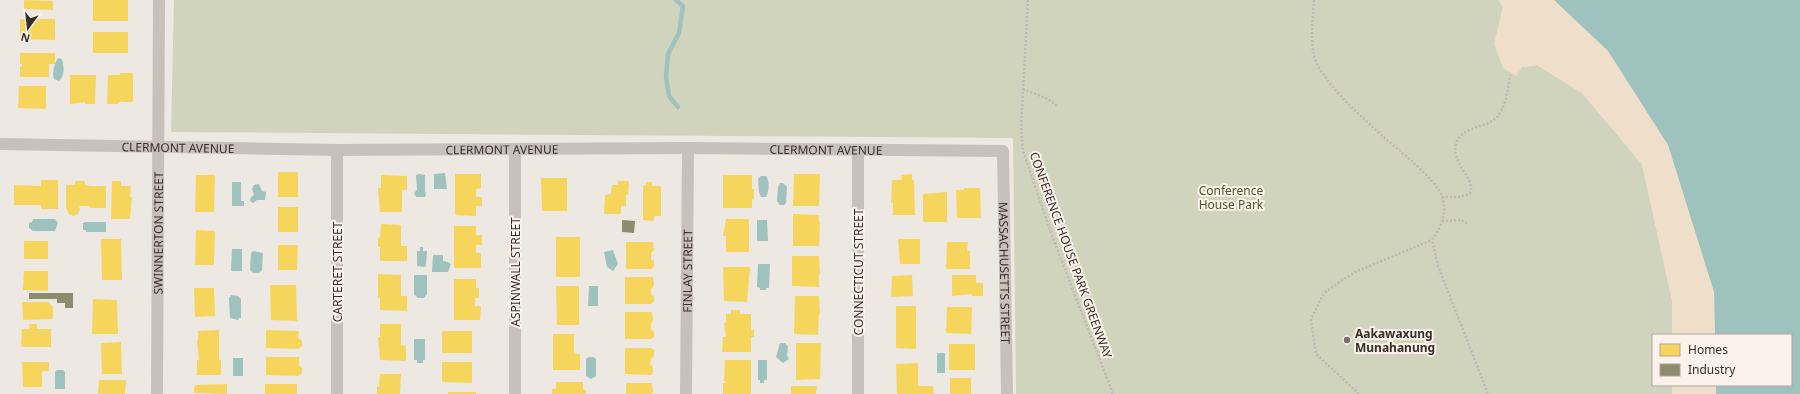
<svg xmlns="http://www.w3.org/2000/svg" width="1800" height="394" font-family="'Noto Sans',sans-serif">
<style>
.green{fill:#d1d4bc}
.sand{fill:#efdec9}
.water{fill:#9ec2be}
.homes{fill:#f6d55c}
.industry{fill:#8c8c6e}
.lines{fill:none;stroke-linecap:round;stroke-linejoin:round}
.stream{stroke:#9ec2be;stroke-width:4.5}
.path{stroke:#c0b8b4;stroke-width:2.5;stroke-dasharray:2 2;stroke-linecap:butt}
.street{stroke:#c8c0bb;stroke-width:12}
.poi-dot{fill:#786e6a;stroke:#faf2eb;stroke-width:1.5}
.labels{text-anchor:middle;dominant-baseline:central;stroke-width:4;stroke-linejoin:round;paint-order:stroke}
.street-label{font-size:12px;fill:#392d29;stroke:#faf2eb}
.park-label{font-size:12px;fill:#4c582c;stroke:#faf2eb}
.poi-label{font-size:12px;font-weight:bold;fill:#392d29;stroke:#faf2eb;text-anchor:start}
</style>
<rect width="100%" height="100%" fill="#eee8e3"/>
<!-- green -->
<path class="green" d="M174,0H1498L1503,7L1500,21L1522,67L1537,65L1582,93L1642,164L1672,300V335H1653V385H1672V394H1016L1013,138L171,132Z"/>
<!-- sand -->
<g class="sand">
<path d="M1498,0H1554L1608,51L1668,145L1714,292L1715,335H1672V300L1642,164L1582,93L1537,65L1522,67L1516,76L1503,68L1494,44L1503,7Z"/>
<rect x="1672" y="385" width="44" height="9"/>
</g>
<!-- water -->
<g class="water">
<path d="M1554,0H1800V394H1716V385H1791V335H1715L1714,292L1668,145L1608,51Z"/>
<path d="M58,58L62,59C64,67 65,75 59,81L54,79C52,72 54,65 58,58Z"/>
<path d="M445,173L447,189H434V174Z"/>
<path d="M419,174L425,175V191L426,193L425,197H416L414,193L417,190L416,175Z"/>
<path d="M761,176H766C770,182 769,191 766,197H761L759,192L758,179Z"/>
<path d="M232,182H241V201H244V206H232Z"/>
<path d="M780,183H783L787,187L786,203L784,205H780L777,201L778,187Z"/>
<path d="M259,184L262,191L266,192L265,200H257L253,203L250,201L251,197L254,195L252,189L254,185Z"/>
<path d="M33,219H55L58,223L55,231H33L29,228V223L32,222Z"/>
<path d="M757,220H767L768,241H757Z"/>
<path d="M86,222H106V232H86V230H83V223Z"/>
<path d="M420,247H423V251H427L426,266L424,267L417,266V251H420Z"/>
<path d="M232,249H242V271H231Z"/>
<path d="M613,250L618,264L613,271L607,267L604,252Z"/>
<path d="M253,251L263,253L262,270L259,273H253L250,270L251,253Z"/>
<path d="M433,255H443V261L448,262L451,264L448,272H432Z"/>
<path d="M758,264H770L769,288H766V290H760V288L757,287Z"/>
<path d="M414,275H427V294L424,298H418L414,294Z"/>
<path d="M589,286H598V306H588Z"/>
<path d="M231,295L238,296L241,299V318H239L238,320L230,318L229,298Z"/>
<path d="M414,339H425V360H423V363H417V360H414Z"/>
<path d="M780,343H785L788,346L787,355L789,359L783,363L776,357Z"/>
<rect x="937" y="353" width="8" height="20"/>
<path d="M589,357H593L596,359V376L591,379L586,376V359Z"/>
<rect x="233" y="358" width="10" height="18"/>
<path d="M758,360H767V380H764V383H760V380H758Z"/>
<path d="M57,370H63L65,372V389H55V372Z"/>
</g>
<!-- homes -->
<g class="homes">
<path d="M24,0L53,1V10L24,9Z"/>
<rect x="93" y="0" width="35" height="21"/>
<path d="M20,19H55V40L20,39Z"/>
<rect x="93" y="32" width="35" height="21"/>
<path d="M20,53H55V64H49V77H20V67H22V64H20Z"/>
<path d="M120,73H133V102H123V101L118,103V104H107L108,75H120Z"/>
<path d="M70,75H96L95,104H85V102L70,104Z"/>
<path d="M19,86H46V109L18,108Z"/>
<rect x="278" y="172" width="20" height="25"/>
<path d="M455,174H481V188L476,189V197H482V206H476V216L455,215Z"/>
<path d="M794,174H820L819,206H793Z"/>
<path d="M912,174V180H914L915,215H893V203H891L892,180H902L901,175Z"/>
<path d="M196,175H215L214,212H195Z"/>
<path d="M381,175L407,176V190H402V212H380L378,188H381Z"/>
<path d="M723,175H752V189H754V199H752V208H723Z"/>
<path d="M541,178H567V211H542Z"/>
<path d="M41,180H58V209H41V205H14V185L41,186Z"/>
<path d="M75,181H85V185L91,186H106V208H90V206H79L80,209L78,214L73,216L69,214L66,208V185H75Z"/>
<path d="M112,181H121V186H131L130,197H132L130,219H111Z"/>
<path d="M618,181H629L628,195H626V206H621V214H604L605,195L611,194L612,185H618Z"/>
<path d="M646,182H652V186H661V216H654V221L643,220V186L646,185Z"/>
<path d="M964,188H980L981,218H957L956,190H964Z"/>
<path d="M947,192V222H923V194Z"/>
<rect x="278" y="207" width="20" height="25"/>
<path d="M793,214L819,215V222L820,223L819,246H793Z"/>
<path d="M726,219H749V252H726V236H723Z"/>
<path d="M381,224L401,225V246H407V261H380V247H378V237L380,238Z"/>
<path d="M454,226H476V235H482V245H476V253H481V268H454Z"/>
<path d="M196,230L215,231L214,265H195Z"/>
<rect x="556" y="237" width="24" height="40"/>
<path d="M101,239H121L122,280H102Z"/>
<path d="M898,239H920V264H900Z"/>
<rect x="24" y="241" width="24" height="18"/>
<path d="M626,242H653L654,250L651,253V259L654,261V266L652,269H626Z"/>
<path d="M947,242H968L967,251H970V269H946Z"/>
<path d="M278,245H298L297,270H278Z"/>
<path d="M792,256H819L820,274H819V287L792,286Z"/>
<path d="M723,267H750L747,302L724,301Z"/>
<path d="M24,271H48V291L23,290Z"/>
<path d="M378,274L401,275V296H407V311L380,310V298H378Z"/>
<path d="M912,275L913,296L891,297L892,276Z"/>
<path d="M953,275H976V283H983V296H972V294L952,296V276Z"/>
<path d="M625,277H653L654,285L652,289L651,288V294L654,297V301L651,304H625Z"/>
<path d="M454,279H476V288H479V298H475V306H481L480,320H454Z"/>
<path d="M270,285H296L297,321L271,320Z"/>
<path d="M556,286H579V325H557Z"/>
<path d="M194,288H214L215,316L195,317Z"/>
<path d="M795,296H819L820,313H819L818,335L794,334Z"/>
<path d="M93,299L117,300L118,334H92Z"/>
<path d="M22,302H48L53,307V319L23,320Z"/>
<path d="M896,306H916V349L896,348Z"/>
<path d="M947,307H972L971,334L946,333Z"/>
<path d="M731,310H740V314H751V330H754V337H751V352H722L723,337H726L724,323H726V314H731Z"/>
<path d="M625,312H652L653,320L651,324V329L654,332V337L651,339H625Z"/>
<path d="M29,324H37V329H51V347H22L21,344L22,329H30Z"/>
<path d="M380,324H401V345L406,346V361L380,360L378,337H380Z"/>
<path d="M219,330V360H221V375H197V360H199L197,340H198V331Z"/>
<path d="M266,330L299,331L298,338L302,341V346L298,349L266,348Z"/>
<rect x="442" y="331" width="30" height="22"/>
<path d="M553,334H574V354H580V370H553Z"/>
<path d="M121,342L122,374H102L101,343Z"/>
<path d="M796,343H821L820,379L796,380Z"/>
<rect x="949" y="344" width="26" height="26"/>
<path d="M625,348H651L654,350V356L651,359L650,364L653,367V372L651,375L625,374Z"/>
<path d="M266,357H299V365L302,368V373L298,376L266,375Z"/>
<path d="M725,360H751V394H723V383H726L724,381Z"/>
<path d="M22,362H49V371H42V387H23Z"/>
<path d="M442,362H472V383L442,382Z"/>
<path d="M918,363V386H933L934,394H897L896,364Z"/>
<path d="M380,374H401L400,394H377V387H379Z"/>
<rect x="950" y="378" width="21" height="16"/>
<path d="M99,380H126L125,394H98Z"/>
<path d="M556,382H583V390H586V394H552V389H556Z"/>
<path d="M626,383H652L653,391L652,394H626Z"/>
<path d="M227,384V394L194,393V387L196,385Z"/>
<rect x="265" y="384" width="32" height="10"/>
<path d="M791,386H817L816,394H791Z"/>
<rect x="448" y="392" width="28" height="2"/>
</g>
<!-- industry -->
<g class="industry">
<path d="M622,220L635,221L634,233L622,232Z"/>
<path d="M29,293H73V308H65V303H57V299H29Z"/>
</g>
<g class="lines">
<!-- stream -->
<path class="stream" d="M676,0L683,6L679,33L668,54L666,77L669,96L678,107"/>
<!-- path -->
<g class="path">
<path d="M1028,0L1021,127L1023,151L1051,233L1113,394"/>
<path d="M1314,0C1313,17 1310,38 1314,55C1321,87 1388,140 1414,163C1424,173 1440,186 1443,200C1447,215 1440,229 1432,240L1438,266L1488,394"/>
<path d="M1023,89L1048,99L1057,106"/>
<path d="M1442,197C1451,197 1466,198 1471,192C1473,175 1451,164 1456,144C1460,127 1485,128 1496,118C1506,108 1508,89 1510,75"/>
<path d="M1442,221L1461,220L1468,224"/>
<path d="M1359,394L1316,354L1311,319L1324,293L1341,281L1355,272L1432,240"/>
</g>
<!-- street -->
<g class="street">
<path id="s1" d="M0,144L337,150L688,148L1003,151L1007,394"/>
<path id="s2" d="M157,394L159,0"/>
<path d="M337,394V150"/>
<path d="M515,394V150"/>
<path id="s3" d="M686,394L688,148"/>
<path d="M858,394V150"/>
</g>
</g>
<!-- markers -->
<circle class="poi-dot" cx="1347" cy="340" r="4"/>
<g class="labels">
<!-- street labels -->
<g class="street-label">
<text stroke="none"><textPath href="#s1" startOffset="178">CLERMONT AVENUE</textPath></text>
<text stroke="none"><textPath href="#s1" startOffset="502">CLERMONT AVENUE</textPath></text>
<text stroke="none"><textPath href="#s1" startOffset="826">CLERMONT AVENUE</textPath></text>
<text stroke="none"><textPath href="#s2" startOffset="161">SWINNERTON STREET</textPath></text>
<text transform="translate(1071 255) rotate(70)">CONFERENCE HOUSE PARK GREENWAY</text>
<text stroke="none"><textPath href="#s3" startOffset="123">FINLAY STREET</textPath></text>
<text transform="translate(337 272) rotate(-90)">CARTERET STREET</text>
<text transform="translate(515 272) rotate(-90)">ASPINWALL STREET</text>
<text transform="translate(858 272) rotate(-90)">CONNECTICUT STREET</text>
<text stroke="none"><textPath href="#s1" startOffset="1125">MASSACHUSETTS STREET</textPath></text>
</g>
<!-- park labels -->
<g class="park-label">
<text x="1231" y="190">Conference<tspan x="1231" dy="14">House Park</tspan></text>
</g>
<!-- poi labels -->
<g class="poi-label">
<text x="1355" y="333">Aakawaxung<tspan x="1355" dy="14">Munahanung</tspan></text>
</g>
</g>
<!-- legend -->
<rect x="1652" y="334" width="140" height="52" fill="#faf2eb" stroke="#ada39d"/>
<rect x="1660" y="344" width="20" height="12" fill="#f6d55c" stroke="#ada39d"/>
<text x="1688" y="354" font-size="12" fill="#392d29">Homes</text>
<rect x="1660" y="364" width="20" height="12" fill="#8c8c6e" stroke="#ada39d"/>
<text x="1688" y="374" font-size="12" fill="#392d29">Industry</text>
<!-- north arrow -->
<g transform="translate(28 28) rotate(195)" stroke="#faf2eb" stroke-width="3" paint-order="stroke">
<path d="M0-3L7 15L0 10L-7 15Z" fill="#392d29"/>
<text y="-6" font-size="11" font-weight="bold" text-anchor="middle" fill="#392d29">N</text>
</g>
</svg>
